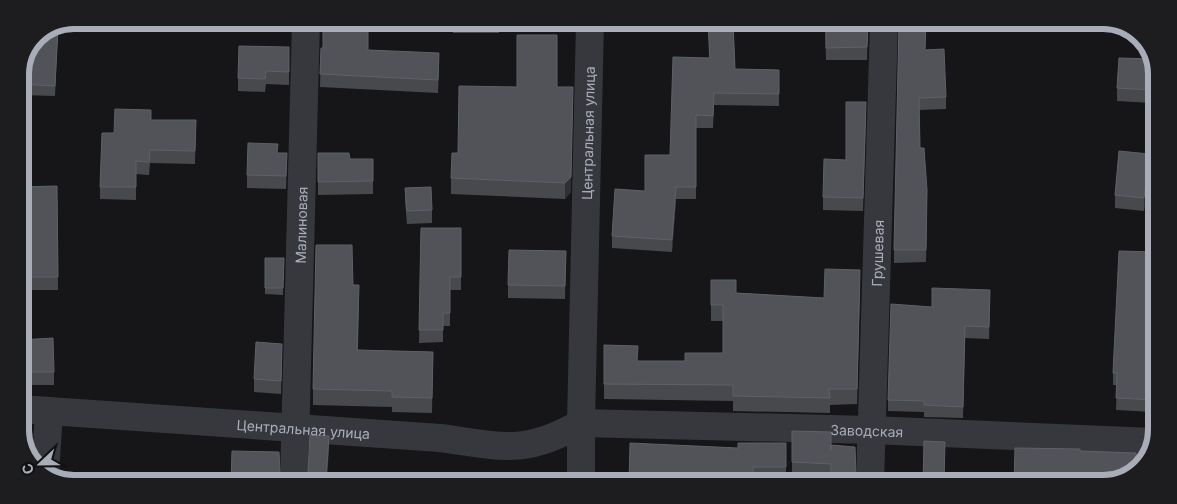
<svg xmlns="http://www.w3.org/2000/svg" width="1177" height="504" font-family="Inter,sans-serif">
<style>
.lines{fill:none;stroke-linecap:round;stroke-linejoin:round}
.minor{stroke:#37383d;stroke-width:28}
.wall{fill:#47494d}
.shaded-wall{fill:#2f3033}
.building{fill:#525359;stroke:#5f6168}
.labels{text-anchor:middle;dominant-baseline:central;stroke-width:4;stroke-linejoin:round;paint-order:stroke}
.street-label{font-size:14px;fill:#a8adb8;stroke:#111113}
.rim{fill:none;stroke:#a8adb8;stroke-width:6}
</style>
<rect width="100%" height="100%" fill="#161618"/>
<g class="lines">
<!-- minor -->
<g class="minor">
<path id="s1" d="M20,409L440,438C500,446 525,456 581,423"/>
<path id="s2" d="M581,423L871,430L1153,442"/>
<path d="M45,474L49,413"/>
<path id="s3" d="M294,481L306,21"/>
<path id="s4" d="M581,482V423L590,22"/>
<path id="s5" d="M870,483L884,23"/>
</g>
</g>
<!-- wall -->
<g class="wall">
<path d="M453,21L500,22L499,33H453Z"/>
<path d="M708,22H733L735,69L779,70V106L714,105L713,128H696V199H676L672,252L612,248V236L645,191L670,155L709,58Z"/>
<path d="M66,23V30H58L55,96L20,95V70L36,35Z"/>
<path d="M825,23H868L867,60H826Z"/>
<path d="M289,47V85L266,84L265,92L238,91V78Z"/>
<path d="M321,48L368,50L439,66L438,93L320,87Z"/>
<path d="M926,50L946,97V109L919,110L920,148L927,190L926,262L894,263V250Z"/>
<path d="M1154,72L1152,103L1117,101V88Z"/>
<path d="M557,87L571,192L565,199L451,194V178L458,153Z"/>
<path d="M866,115L863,211L823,210V197L846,160Z"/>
<path d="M151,120H196L195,164L150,163L149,175L136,174V200L100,199V187L114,133Z"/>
<path d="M278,153H287L286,189L247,188V175Z"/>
<path d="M318,153L350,159H373V194L318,195Z"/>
<path d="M1149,167L1144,211L1115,208V195Z"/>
<path d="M57,186L58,290H20V187Z"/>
<path d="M405,188L432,210V223L407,224L405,201Z"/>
<path d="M421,228H461V290H450V326H443V342L419,343Z"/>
<path d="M566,251L565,299L508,298V285Z"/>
<path d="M1155,252L1153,412L1116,410L1117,385H1113V373Z"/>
<path d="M265,258H284L283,295L265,294Z"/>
<path d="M711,280L736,293L824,298L860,285L857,404L830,405V413L733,411V401L604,399V345L638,361H685L723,353V321H711Z"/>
<path d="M353,285L359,301L358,350L433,352L432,413L392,412V407L313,405V389Z"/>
<path d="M990,302L989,339L965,338L963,418L924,417V412L888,411V400L932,307Z"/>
<path d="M20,340L54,372V385H20Z"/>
<path d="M282,357L281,394L254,392V379Z"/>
<path d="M792,431L831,450L856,477V483H831V477L792,475Z"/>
<path d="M786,443V483L629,482L738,448Z"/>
<path d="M1080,451L1136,459L1104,484H1014Z"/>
</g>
<!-- shaded-wall -->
<g class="shaded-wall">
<path d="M1154,62V72L1152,103V90Z"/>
<path d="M573,103L571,192L565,199V183Z"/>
<path d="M1149,154V167L1144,211V198Z"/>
<path d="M676,187V199L672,252V240Z"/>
<path d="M860,270V285L857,404V389Z"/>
<path d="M329,436V452L327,481H326Z"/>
</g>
<!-- building -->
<g class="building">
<path d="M323,21H368V50L439,53L438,80L320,74L321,48H323Z"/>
<path d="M708,22H733L735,69L779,70V94L714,93L713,116L696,115V187H676L672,240L612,236L615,189L645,191V155H670L673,57L710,58Z"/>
<path d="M826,23H868L867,47L826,48Z"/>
<path d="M899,23H926L925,50L944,49L946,97L919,98L920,148H924L927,190L926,250H894Z"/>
<path d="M58,27L55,86L20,84V70L36,35Z"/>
<path d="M517,35H557V87H573L571,177L565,183L451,178L452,153H458L459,86L517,87Z"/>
<path d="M239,46L289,47V72L266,71L265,79L238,78Z"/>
<path d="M1119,58L1153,59L1154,62L1152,90L1117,88Z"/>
<path d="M846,102H866L863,198L823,197L824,159L846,160Z"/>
<path d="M115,109L151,110V120H196L195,151L150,150L149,162L136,161V187H100L102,133H114Z"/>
<path d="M248,143L278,144L277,153H287L286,176L247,175Z"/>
<path d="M1119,151L1149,154L1144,198L1115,195Z"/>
<path d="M318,153H349L350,159H373V181L318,182Z"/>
<path d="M57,186L58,277H20V187Z"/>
<path d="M431,187L432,210L407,211L405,188Z"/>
<path d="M421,228H461V277H450V313H443V330H419Z"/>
<path d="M316,245H352L353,285H359L357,350L433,352L432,398L392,397V391L313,389Z"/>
<path d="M509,250L566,251L565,286L508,285Z"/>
<path d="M1119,251L1155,252L1154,400L1116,398L1117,373H1113Z"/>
<path d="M265,258H284L283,288H265Z"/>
<path d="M825,269L860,270L857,389H829L830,398L733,396V385L604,384V345L638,346L637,361H685V353H723V305H711V280H736V293L824,298Z"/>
<path d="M932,288L990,290L989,327L965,326L963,407L924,405V401L888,400L891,304L932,307Z"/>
<path d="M53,338L54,372H20V340Z"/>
<path d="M256,342L282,344L281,381L254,379Z"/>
<path d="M792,431L831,432V450V445L855,447L856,477L831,476V464L792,462Z"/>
<path d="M310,435L329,436L326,481H295L302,479L308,473Z"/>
<path d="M924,441L945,442L944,483H923Z"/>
<path d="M630,443L738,448V443H786V467H753V475H730V483L629,482Z"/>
<path d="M24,444H30L31,463Z"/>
<path d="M1015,448L1080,449V451L1136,453V459L1146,460L1134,475L1104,484L1069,482V484H1014Z"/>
<path d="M232,451L279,452L280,473L286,479L293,481H231Z"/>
</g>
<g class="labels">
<!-- street labels -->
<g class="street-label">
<text stroke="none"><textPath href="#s4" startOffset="349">Центральная улица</textPath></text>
<text stroke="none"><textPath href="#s3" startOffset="256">Малиновая</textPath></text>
<text stroke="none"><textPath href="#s5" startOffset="230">Грушевая</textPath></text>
<text stroke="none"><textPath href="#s1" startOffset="284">Центральная улица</textPath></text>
<text stroke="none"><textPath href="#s2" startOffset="286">Заводская</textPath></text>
</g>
</g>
<!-- crop -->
<path d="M0 0H1177V504H0ZM74 29H1103A45 45 0 0 1 1148 74V430A45 45 0 0 1 1103 475H74A45 45 0 0 1 29 430V74A45 45 0 0 1 74 29Z" fill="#1d1d20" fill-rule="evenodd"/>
<path class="rim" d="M74 29H1103A45 45 0 0 1 1148 74V430A45 45 0 0 1 1103 475H74A45 45 0 0 1 29 430V74A45 45 0 0 1 74 29Z"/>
<!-- north arrow -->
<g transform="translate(40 464) rotate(248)" stroke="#111113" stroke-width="4" paint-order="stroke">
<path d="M0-4L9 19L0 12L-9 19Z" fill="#a8adb8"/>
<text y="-8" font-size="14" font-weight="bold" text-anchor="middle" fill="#a8adb8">С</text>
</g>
</svg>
